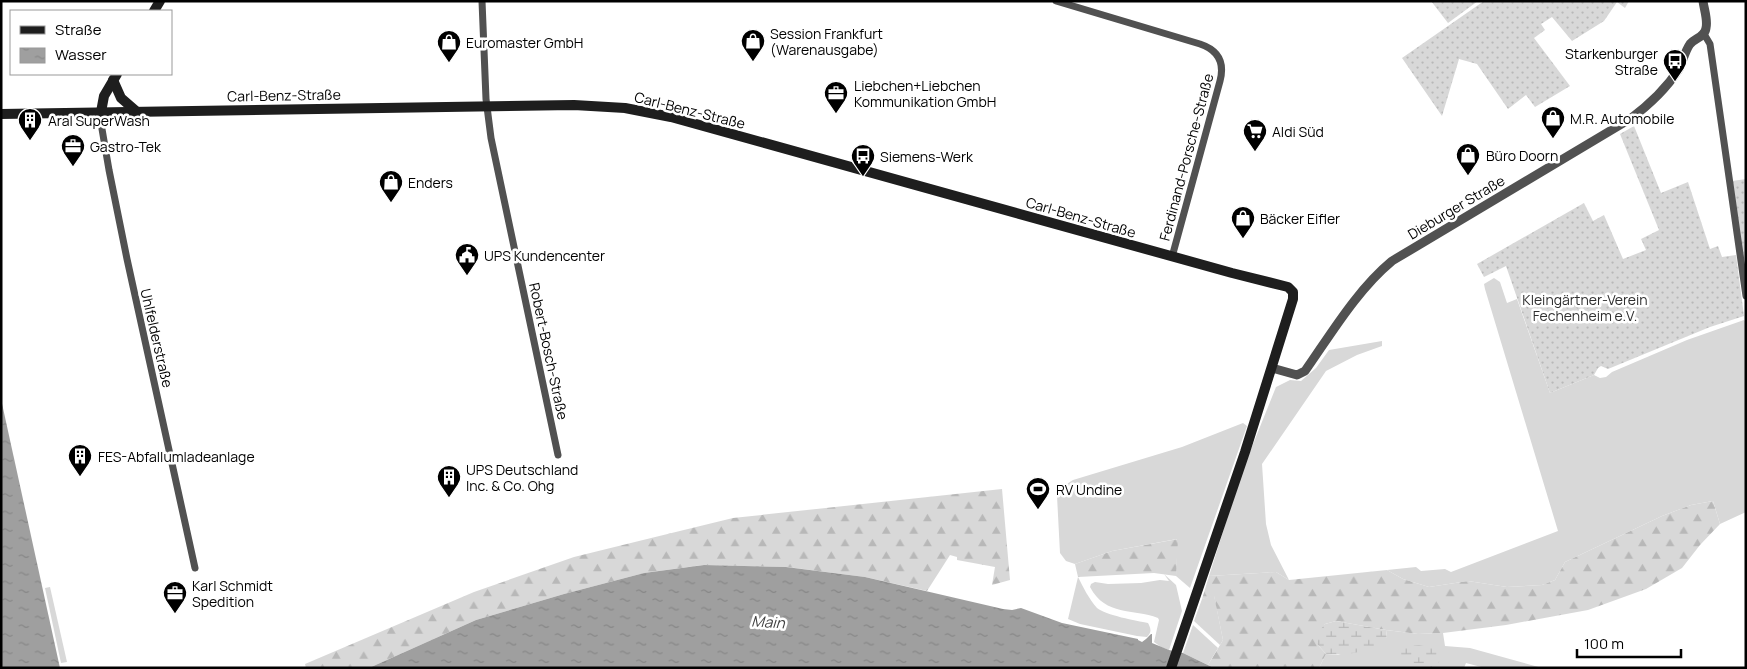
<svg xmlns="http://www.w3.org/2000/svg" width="1747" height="669" font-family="Manrope,sans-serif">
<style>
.grass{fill:#d8d8d8}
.forest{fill:url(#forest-firs)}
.wetland{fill:url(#wetland-marsh)}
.garden{fill:url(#garden-dots)}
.water{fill:url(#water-ripples)}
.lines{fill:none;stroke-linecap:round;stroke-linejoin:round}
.minor{stroke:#515151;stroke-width:7}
.tertiary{stroke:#515151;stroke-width:9}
.secondary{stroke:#1e1e1e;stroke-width:10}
.labels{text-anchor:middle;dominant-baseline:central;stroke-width:5;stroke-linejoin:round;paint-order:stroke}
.poi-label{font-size:14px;fill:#000;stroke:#fff;text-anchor:start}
.street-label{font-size:14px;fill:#000;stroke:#fff}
.park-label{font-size:14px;fill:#2f2f2f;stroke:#fff}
.water-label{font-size:15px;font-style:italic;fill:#404040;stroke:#fff}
</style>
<defs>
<pattern id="forest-firs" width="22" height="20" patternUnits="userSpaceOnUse" patternTransform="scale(1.25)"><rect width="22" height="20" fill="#d8d8d8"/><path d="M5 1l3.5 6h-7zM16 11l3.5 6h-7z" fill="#b8b8b8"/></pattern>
<pattern id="wetland-marsh" width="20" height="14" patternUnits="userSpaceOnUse" patternTransform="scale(1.25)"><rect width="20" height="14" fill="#d8d8d8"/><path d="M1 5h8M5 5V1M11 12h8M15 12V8" fill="none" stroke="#b8b8b8"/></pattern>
<pattern id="garden-dots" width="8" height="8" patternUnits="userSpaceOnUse" patternTransform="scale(1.25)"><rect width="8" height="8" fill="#d8d8d8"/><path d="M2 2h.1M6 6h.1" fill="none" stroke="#b8b8b8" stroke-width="1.8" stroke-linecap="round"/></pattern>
<pattern id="water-ripples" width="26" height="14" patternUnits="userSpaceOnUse" patternTransform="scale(1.25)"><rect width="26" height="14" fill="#9f9f9f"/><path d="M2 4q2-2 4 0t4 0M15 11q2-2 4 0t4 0" fill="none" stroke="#878787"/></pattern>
</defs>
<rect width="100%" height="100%" fill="#fff"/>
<!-- grass -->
<g class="grass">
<path d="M1494,278L1500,282L1507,303L1517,299L1550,393L1594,375L1600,378L1606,377L1612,372L1687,340L1744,320L1746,322V512L1720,524L1713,501L1691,505L1662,516L1565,562L1555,580L1542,585L1507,587L1468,581L1429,587L1403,579L1387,570L1416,567L1421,571L1445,569L1451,572L1558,531L1485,289L1484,284Z"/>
<path d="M1382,341V346L1357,355L1326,371L1262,464L1266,524L1271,545L1289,580L1276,572L1209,576L1243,469L1276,387L1290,380L1301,381L1316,368L1329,350Z"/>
<path d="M1243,423L1247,426L1190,588L1176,576L1177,539L1112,551L1075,564L1066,561L1060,553L1057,496L1062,487L1073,480L1182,447Z"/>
<path d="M1164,574L1176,585L1182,611L1169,650L1161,647L1154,642L1159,620L1158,618C1133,608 1106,617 1090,587L1091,584L1095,582L1108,584L1141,583L1160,580L1169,581Z"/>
<path d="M1078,577C1083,587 1089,599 1097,608C1105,615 1137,621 1148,623C1151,629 1152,632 1147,637L1137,636L1080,624L1068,619Z"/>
<path d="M50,587L67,662L61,663L45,588Z"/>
<path d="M1214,595L1223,640L1220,645L1194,621L1202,599Z"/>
<path d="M1193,625L1218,648L1208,665L1183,653Z"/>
<path d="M1386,630L1418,634L1443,633L1445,646L1470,648L1542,668H1485L1466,663L1464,668H1319L1326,654L1338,655L1387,637Z"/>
</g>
<!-- forest -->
<g class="forest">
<path d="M1002,489L1010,580L992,585L995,567L957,560V557L950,555L927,591L865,577L787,567L703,565L644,573L564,594L476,620L369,668H306L305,664L474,592L574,557L643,540L733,518Z"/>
<path d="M1713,501L1720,524L1700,545L1682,568L1646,589L1588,610L1506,625L1443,633L1418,634L1386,630L1336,621L1325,624L1317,644L1326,654L1319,668H1214L1208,665L1223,640L1214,596L1202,599L1209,576L1276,572L1289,580L1387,570L1403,579L1429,587L1468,581L1507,587L1542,585L1555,580L1565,562L1662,516L1691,505Z"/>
<path d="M1178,539L1176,576L1154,573L1078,577L1075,564L1112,551Z"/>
</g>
<!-- wetland -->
<g class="wetland">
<path d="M1336,621L1386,630L1387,637C1370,652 1349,656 1326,654L1317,644V634L1325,624Z"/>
<path d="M1419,645L1433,648L1441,658L1436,668H1420L1418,665L1399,655L1397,650L1401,647Z"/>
</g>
<!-- garden -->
<g class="garden">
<path d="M1431,1H1478L1448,23Z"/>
<path d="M1484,1H1629L1625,8L1617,2L1604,21L1572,41L1552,17L1541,24L1545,30L1534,38L1570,86L1535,107L1526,95L1508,109L1477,64L1459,59L1442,116L1402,58Z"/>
<path d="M1634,126L1661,193L1688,182L1710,249L1718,246L1722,257L1736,255L1744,316L1710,327L1608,369L1601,366L1598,368L1594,375L1550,393L1506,266L1484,277L1477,264L1584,203L1593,221L1604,215L1623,259L1646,250L1641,239L1659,230L1620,134Z"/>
<path d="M1746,179V262L1742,254L1732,181Z"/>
</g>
<!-- water -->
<g class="water">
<path d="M1,399L60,668H1Z"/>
<path d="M704,565L786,567L865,577L1003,609L1012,610L1021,608L1062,623L1138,639V640L1142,642L1146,639L1151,634H1152V643L1169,650L1183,653L1214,668H369L476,620L564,594L644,573Z"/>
</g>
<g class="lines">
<!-- minor -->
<g class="minor">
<path d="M482,1L486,99L491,138L558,455"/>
<path d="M1056,1L1200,44C1218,50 1225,62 1220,81L1172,257"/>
<path d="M1704,34L1710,44L1746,296"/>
<path d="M101,112L102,129L109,170L127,259L195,568"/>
</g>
<!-- tertiary -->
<path class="tertiary" d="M1272,368L1297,375L1305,371C1331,334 1357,290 1392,261L1630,119C1649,105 1666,89 1679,69C1683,61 1685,51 1690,44C1695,38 1705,37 1706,28C1708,20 1704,9 1703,1"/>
<!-- secondary -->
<g class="secondary">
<path d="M154,11L160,1"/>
<path d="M113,80L121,98L136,111"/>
<path d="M101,112L104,96L117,74"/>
<path d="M1,114L574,105L625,108L671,117L1232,273L1288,287L1293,292V299L1245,452L1171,668"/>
</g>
</g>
<!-- icons -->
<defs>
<g id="shop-pin" transform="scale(1.25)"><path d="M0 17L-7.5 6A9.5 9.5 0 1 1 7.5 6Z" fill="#000" stroke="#fff"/><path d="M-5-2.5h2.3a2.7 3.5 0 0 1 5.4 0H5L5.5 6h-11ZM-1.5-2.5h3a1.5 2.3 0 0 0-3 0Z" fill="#fff"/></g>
<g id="bus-pin" transform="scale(1.25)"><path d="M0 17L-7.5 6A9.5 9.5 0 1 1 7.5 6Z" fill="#000" stroke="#fff"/><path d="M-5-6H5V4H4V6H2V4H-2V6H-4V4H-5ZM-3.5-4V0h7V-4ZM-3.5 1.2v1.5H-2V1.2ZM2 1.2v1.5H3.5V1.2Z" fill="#fff"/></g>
<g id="office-pin" transform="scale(1.25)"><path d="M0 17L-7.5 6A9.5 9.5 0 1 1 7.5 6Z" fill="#000" stroke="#fff"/><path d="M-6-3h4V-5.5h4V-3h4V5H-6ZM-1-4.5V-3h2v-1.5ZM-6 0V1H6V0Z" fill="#fff"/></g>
<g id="building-pin" transform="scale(1.25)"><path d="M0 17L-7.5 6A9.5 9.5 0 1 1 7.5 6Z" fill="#000" stroke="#fff"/><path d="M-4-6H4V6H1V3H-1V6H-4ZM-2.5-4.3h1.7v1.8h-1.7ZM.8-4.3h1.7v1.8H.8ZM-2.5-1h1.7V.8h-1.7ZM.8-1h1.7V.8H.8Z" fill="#fff"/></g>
<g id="supermarket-pin" transform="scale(1.25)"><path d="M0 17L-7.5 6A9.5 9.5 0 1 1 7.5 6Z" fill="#000" stroke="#fff"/><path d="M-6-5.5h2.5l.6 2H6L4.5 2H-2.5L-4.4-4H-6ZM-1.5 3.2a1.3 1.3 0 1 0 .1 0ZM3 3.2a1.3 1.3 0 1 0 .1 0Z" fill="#fff"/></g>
<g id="civic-pin" transform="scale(1.25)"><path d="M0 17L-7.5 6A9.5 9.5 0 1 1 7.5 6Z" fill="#000" stroke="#fff"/><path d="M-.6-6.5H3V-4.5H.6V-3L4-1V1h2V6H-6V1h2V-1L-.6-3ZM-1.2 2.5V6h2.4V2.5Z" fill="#fff"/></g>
<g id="stadium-pin" transform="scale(1.25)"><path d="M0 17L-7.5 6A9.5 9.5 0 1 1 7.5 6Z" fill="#000" stroke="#fff"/><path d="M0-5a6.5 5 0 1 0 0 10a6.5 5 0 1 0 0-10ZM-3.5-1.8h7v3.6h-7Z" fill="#fff"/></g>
</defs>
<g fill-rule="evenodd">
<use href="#shop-pin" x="753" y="41"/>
<use href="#shop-pin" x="449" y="42"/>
<use href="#bus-pin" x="1675" y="61"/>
<use href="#office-pin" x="836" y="93"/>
<use href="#shop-pin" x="1553" y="118"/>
<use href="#building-pin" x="30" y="120"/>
<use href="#supermarket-pin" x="1255" y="131"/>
<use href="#office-pin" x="73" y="146"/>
<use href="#shop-pin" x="1468" y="155"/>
<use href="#bus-pin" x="863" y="156"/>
<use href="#shop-pin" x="391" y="182"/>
<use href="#shop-pin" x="1243" y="218"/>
<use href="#civic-pin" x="467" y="255"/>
<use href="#building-pin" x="80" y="456"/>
<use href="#building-pin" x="449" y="477"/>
<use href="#stadium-pin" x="1038" y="489"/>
<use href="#office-pin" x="175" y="593"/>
</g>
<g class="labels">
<!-- poi labels -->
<g class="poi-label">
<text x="770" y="33">Session Frankfurt<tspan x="770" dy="16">(Warenausgabe)</tspan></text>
<text x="466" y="42">Euromaster GmbH</text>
<text x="1658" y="53" text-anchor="end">Starkenburger<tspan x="1658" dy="16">Straße</tspan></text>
<text x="854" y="85">Liebchen+Liebchen<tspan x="854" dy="16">Kommunikation GmbH</tspan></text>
<text x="1570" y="118">M.R. Automobile</text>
<text x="48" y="120">Aral SuperWash</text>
<text x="1272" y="131">Aldi Süd</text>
<text x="90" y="146">Gastro-Tek</text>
<text x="1486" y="155">Büro Doorn</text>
<text x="880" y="156">Siemens-Werk</text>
<text x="408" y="182">Enders</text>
<text x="1260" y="218">Bäcker Eifler</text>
<text x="484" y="255">UPS Kundencenter</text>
<text x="98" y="456">FES-Abfallumladeanlage</text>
<text x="466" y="469">UPS Deutschland<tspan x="466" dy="16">Inc. &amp; Co. Ohg</tspan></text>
<text x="1056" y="489">RV Undine</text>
<text x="192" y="585">Karl Schmidt<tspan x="192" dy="16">Spedition</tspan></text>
</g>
<!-- street labels -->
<g class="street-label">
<text transform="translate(284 95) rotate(-1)">Carl-Benz-Straße</text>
<text transform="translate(690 110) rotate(14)">Carl-Benz-Straße</text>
<text transform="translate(1186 157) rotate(-75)">Ferdinand-Porsche-Straße</text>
<text transform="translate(1456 207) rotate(-31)">Dieburger Straße</text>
<text transform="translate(1081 217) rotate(16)">Carl-Benz-Straße</text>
<text transform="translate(157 338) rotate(77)">Uhlfelderstraße</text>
<text transform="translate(549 351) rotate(78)">Robert-Bosch-Straße</text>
</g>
<!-- park labels -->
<g class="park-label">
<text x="1585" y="299">Kleingärtner-Verein<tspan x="1585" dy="16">Fechenheim e.V.</tspan></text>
</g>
<!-- water labels -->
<g class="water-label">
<text transform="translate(768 622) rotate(3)">Main</text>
</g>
</g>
<!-- border -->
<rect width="1747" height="669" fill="none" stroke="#000000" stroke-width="5"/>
<!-- legend -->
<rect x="10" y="10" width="162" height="65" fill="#ffffff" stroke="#999999"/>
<rect x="20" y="26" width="25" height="8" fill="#1e1e1e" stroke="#999999"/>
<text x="55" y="35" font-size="15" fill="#000000">Straße</text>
<rect x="20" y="48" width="25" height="15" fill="url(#water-ripples)" stroke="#999999"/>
<text x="55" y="60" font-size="15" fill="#000000">Wasser</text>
<!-- scale -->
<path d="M1577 649v8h104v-8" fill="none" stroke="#000000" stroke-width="2.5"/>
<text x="1584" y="649" font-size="15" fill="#000000" stroke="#ffffff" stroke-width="4" paint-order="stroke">100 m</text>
</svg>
